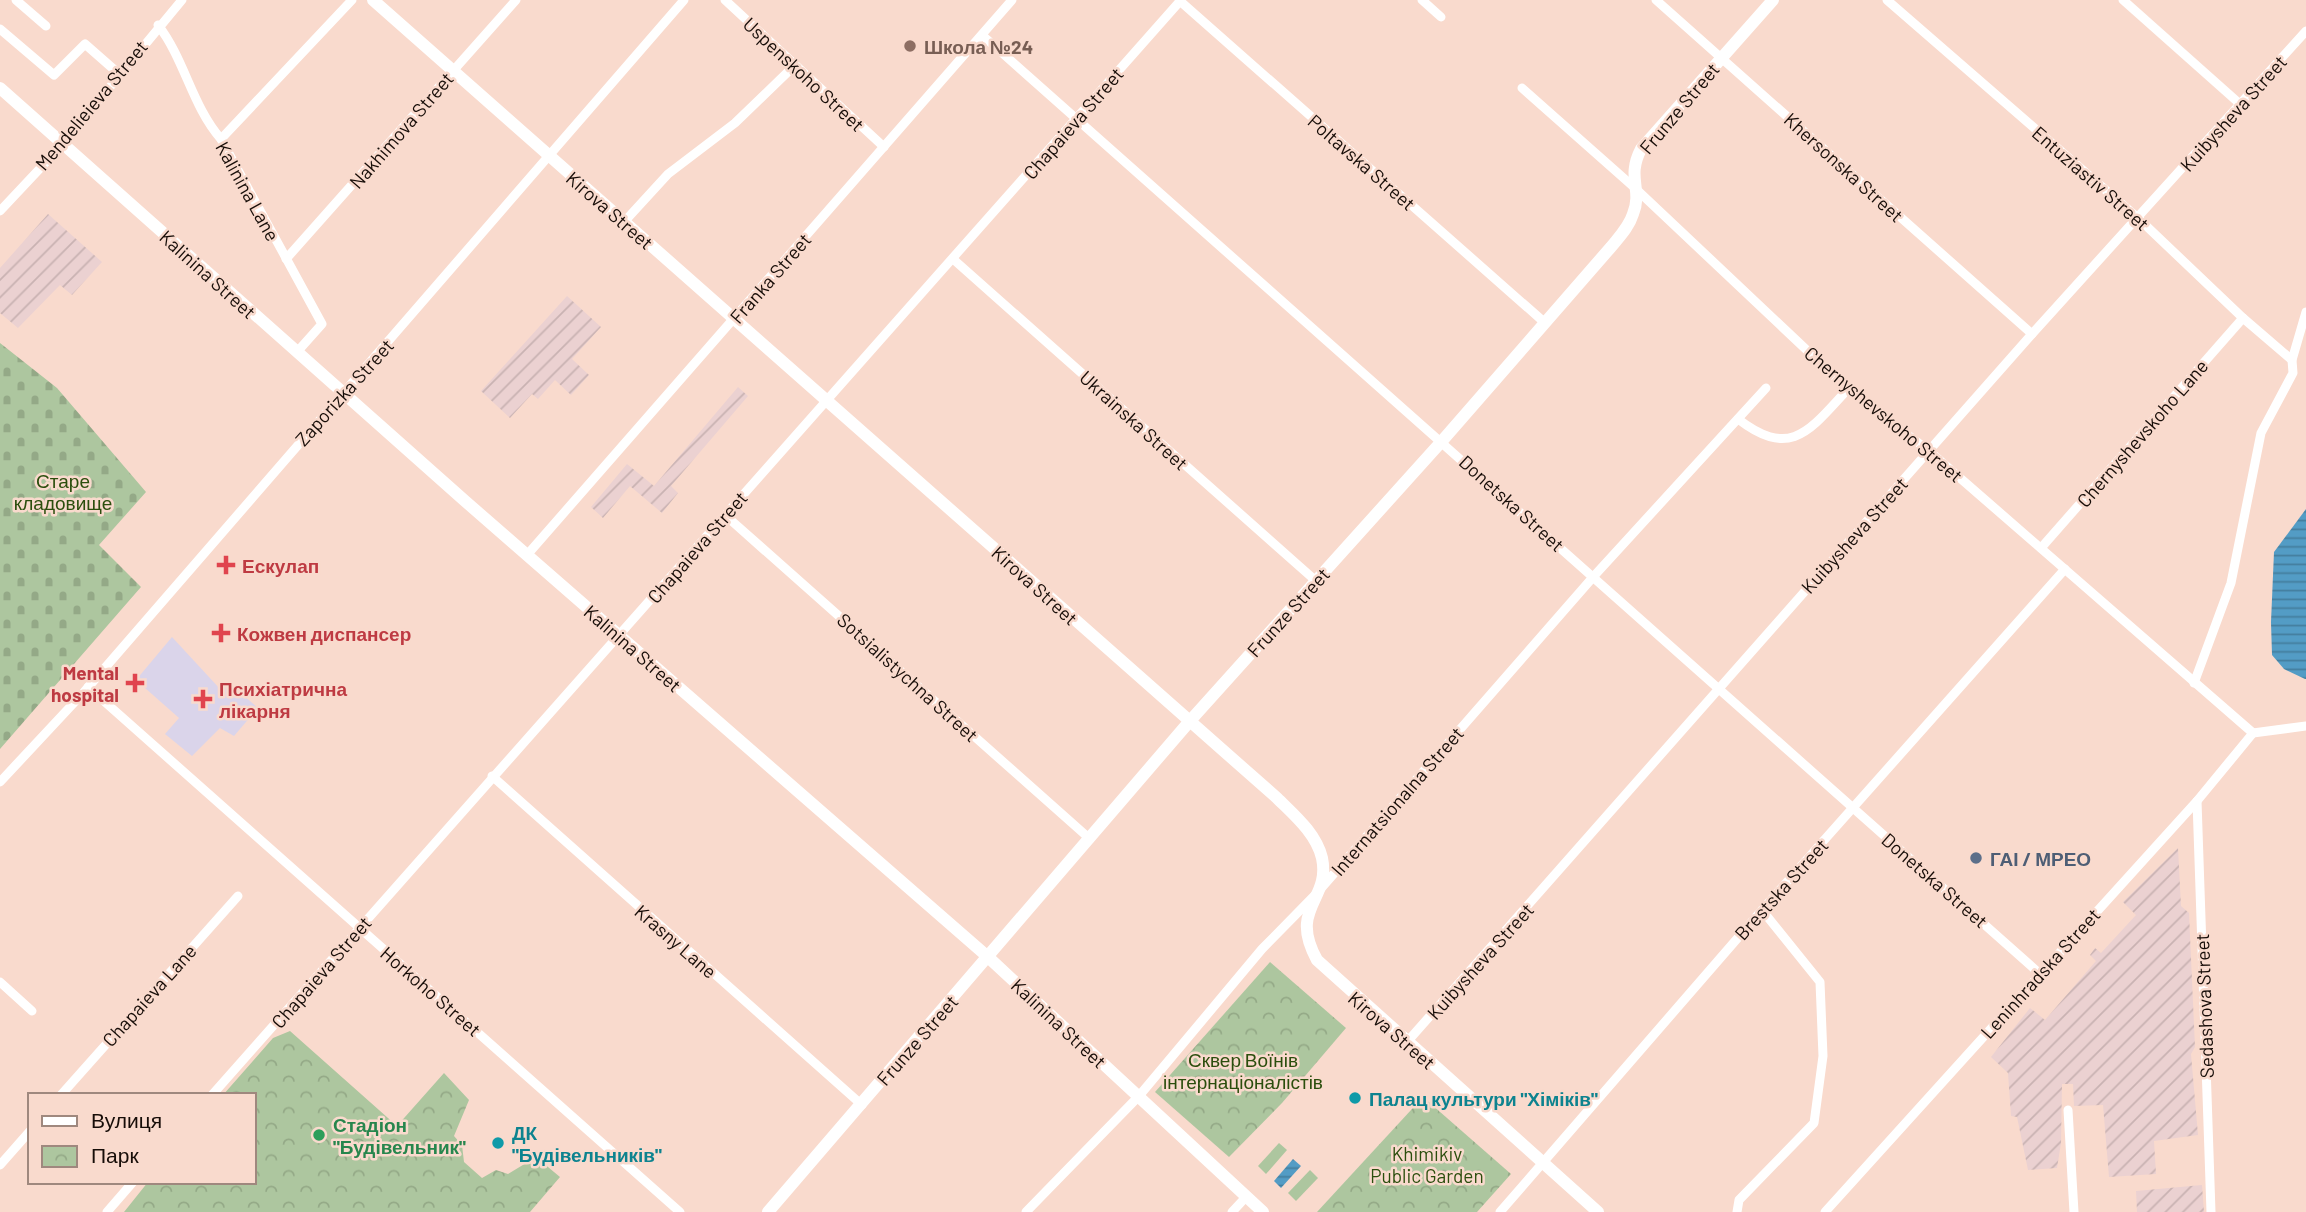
<svg xmlns="http://www.w3.org/2000/svg" width="2306" height="1212" font-family="Barlow,sans-serif">
<style>
.industrial{fill:url(#industrial-furrows)}
.medical{fill:#dad4ea}
.green{fill:#adc69f}
.cemetery{fill:url(#cemetery-stones)}
.park{fill:url(#park-crowns)}
.water{fill:url(#water-rules)}
.lines{fill:none;stroke-linecap:round;stroke-linejoin:round}
.street{stroke:#fff;stroke-width:9}
.secondary{stroke:#fff;stroke-width:12}
.education-dot{fill:#8d6e63;stroke:#f9dacd;stroke-width:2.5}
.health-dot{fill:#e0444e;stroke:#f9dacd;stroke-width:2.5}
.service-dot{fill:#5c6f8a;stroke:#f9dacd;stroke-width:2.5}
.culture-dot{fill:#0f9aa8;stroke:#f9dacd;stroke-width:2.5}
.leisure-dot{fill:#2e9e5b;stroke:#f9dacd;stroke-width:2.5}
.labels{text-anchor:middle;dominant-baseline:central;stroke-width:5;stroke-linejoin:round;paint-order:stroke}
.education-label{font-size:19px;font-weight:bold;fill:#785e54;stroke:#f9dacd;text-anchor:start}
.street-label{font-size:19px;fill:#170d08;stroke:#f9dacd}
.park-label{font-size:19px;fill:#2b4e0d;stroke:#f9dacd}
.health-label{font-size:19px;font-weight:bold;fill:#be3a42;stroke:#f9dacd;text-anchor:start}
.service-label{font-size:19px;font-weight:bold;fill:#4e5e75;stroke:#f9dacd;text-anchor:start}
.culture-label{font-size:19px;font-weight:bold;fill:#0d838f;stroke:#f9dacd;text-anchor:start}
.leisure-label{font-size:19px;font-weight:bold;fill:#27864d;stroke:#f9dacd;text-anchor:start}
</style>
<defs>
<pattern id="industrial-furrows" width="10" height="10" patternUnits="userSpaceOnUse" patternTransform="scale(1.75)"><rect width="10" height="10" fill="#ebd1d1"/><path d="M-1 1l2-2M0 10L10 0M9 11l2-2" fill="none" stroke="#c9b2b2"/></pattern>
<pattern id="cemetery-stones" width="16" height="16" patternUnits="userSpaceOnUse" patternTransform="scale(1.75)"><rect width="16" height="16" fill="#adc69f"/><path d="M2 7V4a2 2 0 0 1 4 0v3zM10 15v-3a2 2 0 0 1 4 0v3z" fill="#94a987"/></pattern>
<pattern id="park-crowns" width="20" height="18" patternUnits="userSpaceOnUse" patternTransform="scale(1.75)"><rect width="20" height="18" fill="#adc69f"/><path d="M2 6a3 3 0 1 1 6 0M12 15a3 3 0 1 1 6 0" fill="none" stroke="#94a987"/></pattern>
<pattern id="water-rules" width="6" height="5" patternUnits="userSpaceOnUse" patternTransform="scale(1.75)"><rect width="6" height="5" fill="#539cc5"/><path d="M0 2.5h6" fill="none" stroke="#447e9e"/></pattern>
</defs>
<rect width="100%" height="100%" fill="#f9dacd"/>
<!-- industrial -->
<g class="industrial">
<path d="M48,214L102,262L72,295L60,285L18,328L0,313V268Z"/>
<path d="M567,296L601,327L572,359L589,375L571,395L555,380L538,399L532,394L510,418L481,391Z"/>
<path d="M738,387L748,396L671,486L678,493L662,513L630,486L603,518L591,507L627,464L654,486Z"/>
<path d="M2178,848L2181,906L2189,913L2195,1047L2191,1054L2198,1135L2154,1141L2156,1174L2109,1177L2103,1105L2074,1106L2073,1084H2062L2061,1143L2057,1168L2028,1170L2017,1117L2011,1116L2008,1073L1991,1057L2030,1008L2045,1020L2096,961L2090,955L2095,948L2101,953L2136,915L2123,902Z"/>
<path d="M2202,1185L2204,1212H2137L2136,1191Z"/>
</g>
<!-- medical -->
<path class="medical" d="M172,637L221,690L228,682L258,708L234,736L220,728L192,756L165,734L179,718L136,680Z"/>
<!-- green -->
<g class="green">
<path d="M1279,1143L1287,1150L1266,1174L1258,1166Z"/>
<path d="M1310,1170L1318,1178L1296,1201L1288,1193Z"/>
</g>
<!-- cemetery -->
<path class="cemetery" d="M0,343L57,388L146,492L99,545L141,587L0,749Z"/>
<!-- park -->
<g class="park">
<path d="M1270,962L1346,1028L1282,1103L1229,1157L1155,1092Z"/>
<path d="M290,1031L397,1126L444,1073L469,1100L454,1136L462,1145L464,1162L482,1178L496,1170L508,1174L536,1157L560,1177L530,1212H124L148,1182H254V1095H223L273,1038Z"/>
<path d="M1423,1097L1511,1174L1477,1212H1317Z"/>
</g>
<!-- water -->
<g class="water">
<path d="M2306,509V679H2305L2284,669L2272,655L2271,622L2274,552Z"/>
<path d="M1293,1159L1301,1166L1281,1188L1274,1181Z"/>
</g>
<g class="lines">
<!-- street -->
<g class="street">
<path d="M16,0L46,26"/>
<path d="M725,0L884,147"/>
<path d="M1422,0L1441,17"/>
<path d="M1656,0L2032,334"/>
<path d="M1887,0L2139,219L2243,318L2292,360"/>
<path d="M2123,0L2240,104"/>
<path d="M1180,1L1544,322"/>
<path d="M158,25C185,60 192,106 221,139L322,324L297,352"/>
<path d="M0,29L54,75L85,44L118,73"/>
<path d="M982,35L2039,973"/>
<path d="M1522,88L1636,189L1848,389L1929,451L2253,733"/>
<path d="M221,139L352,0"/>
<path d="M0,211L62,145L182,0"/>
<path d="M624,222L668,174L735,123L794,66"/>
<path d="M286,259L516,0"/>
<path d="M953,259L1316,581"/>
<path d="M1738,419C1791,460 1810,430 1848,389"/>
<path d="M725,515L1090,839"/>
<path d="M2041,548L2243,318"/>
<path d="M527,555L1012,0"/>
<path d="M2194,683L2231,583L2261,433L2293,373L2292,360L2306,312"/>
<path d="M88,687L680,1212"/>
<path d="M2253,733L2306,726"/>
<path d="M492,776L862,1105"/>
<path d="M0,782L84,692L684,0"/>
<path d="M2197,801L2211,1212"/>
<path d="M0,982L32,1011"/>
<path d="M1407,1042L2032,334L2306,31"/>
<path d="M61,1095L238,896"/>
<path d="M212,1095L1181,0"/>
<path d="M2068,1110L2074,1212"/>
<path d="M0,1165L30,1131"/>
<path d="M107,1212L133,1182"/>
<path d="M1026,1212L1139,1096L1262,949L1317,893L1594,576L1766,388"/>
<path d="M1232,1212L1246,1197"/>
<path d="M1500,1212L1762,910L2065,569"/>
<path d="M1737,1212L1739,1200L1814,1123L1823,1056L1820,982L1762,910"/>
<path d="M1825,1212L2197,801L2253,733"/>
</g>
<!-- secondary -->
<g class="secondary">
<path d="M373,0L1277,798C1294,815 1316,833 1322,858C1331,901 1288,907 1317,960L1598,1212"/>
<path d="M0,88L465,501L988,957L1263,1212"/>
<path d="M768,1212L1189,722L1442,441L1611,247C1619,237 1629,227 1633,214C1643,189 1626,178 1641,149L1773,0"/>
</g>
</g>
<!-- markers -->
<circle class="education-dot" cx="910" cy="46" r="7"/>
<g class="health-dot">
<path d="M222.5 554.5h7v7h7v7h-7v7h-7v-7h-7v-7h7z"/>
<path d="M217.5 622.5h7v7h7v7h-7v7h-7v-7h-7v-7h7z"/>
<path d="M131.5 672.5h7v7h7v7h-7v7h-7v-7h-7v-7h7z"/>
<path d="M199.5 688.5h7v7h7v7h-7v7h-7v-7h-7v-7h7z"/>
</g>
<circle class="service-dot" cx="1976" cy="858" r="7"/>
<g class="culture-dot">
<circle cx="1355" cy="1098" r="7"/>
<circle cx="498" cy="1143" r="7"/>
</g>
<circle class="leisure-dot" cx="319" cy="1135" r="7"/>
<g class="labels">
<!-- education labels -->
<g class="education-label">
<text x="924" y="46">Школа №24</text>
</g>
<!-- street labels -->
<g class="street-label">
<text transform="translate(804 74) rotate(43)">Uspenskoho Street</text>
<text transform="translate(91 105) rotate(-50)">Mendelieieva Street</text>
<text transform="translate(1679 108) rotate(-50)">Frunze Street</text>
<text transform="translate(2233 113) rotate(-48)">Kuibysheva Street</text>
<text transform="translate(1073 123) rotate(-49)">Chapaieva Street</text>
<text transform="translate(401 130) rotate(-49)">Nakhimova Street</text>
<text transform="translate(1362 162) rotate(41)">Poltavska Street</text>
<text transform="translate(1844 167) rotate(42)">Khersonska Street</text>
<text transform="translate(2091 178) rotate(41)">Entuziastiv Street</text>
<text transform="translate(248 191) rotate(61)">Kalinina Lane</text>
<text transform="translate(610 210) rotate(41)">Kirova Street</text>
<text transform="translate(208 274) rotate(42)">Kalinina Street</text>
<text transform="translate(770 278) rotate(-49)">Franka Street</text>
<text transform="translate(344 392) rotate(-48)">Zaporizka Street</text>
<text transform="translate(1884 414) rotate(40)">Chernyshevskoho Street</text>
<text transform="translate(1134 420) rotate(42)">Ukrainska Street</text>
<text transform="translate(2142 433) rotate(-49)">Chernyshevskoho Lane</text>
<text transform="translate(1512 503) rotate(42)">Donetska Street</text>
<text transform="translate(1854 535) rotate(-48)">Kuibysheva Street</text>
<text transform="translate(697 547) rotate(-49)">Chapaieva Street</text>
<text transform="translate(1035 585) rotate(42)">Kirova Street</text>
<text transform="translate(1288 612) rotate(-48)">Frunze Street</text>
<text transform="translate(633 648) rotate(41)">Kalinina Street</text>
<text transform="translate(908 677) rotate(42)">Sotsialistychna Street</text>
<text transform="translate(1397 801) rotate(-49)">Internatsionalna Street</text>
<text transform="translate(1935 880) rotate(41)">Donetska Street</text>
<text transform="translate(1781 889) rotate(-48)">Brestska Street</text>
<text transform="translate(676 941) rotate(41)">Krasny Lane</text>
<text transform="translate(1480 961) rotate(-48)">Kuibysheva Street</text>
<text transform="translate(321 972) rotate(-49)">Chapaieva Street</text>
<text transform="translate(2040 973) rotate(-48)">Leninhradska Street</text>
<text transform="translate(431 991) rotate(41)">Horkoho Street</text>
<text transform="translate(149 995) rotate(-48)">Chapaieva Lane</text>
<text transform="translate(2204 1006) rotate(-92)">Sedashova Street</text>
<text transform="translate(1059 1023) rotate(43)">Kalinina Street</text>
<text transform="translate(1392 1030) rotate(41)">Kirova Street</text>
<text transform="translate(917 1040) rotate(-49)">Frunze Street</text>
</g>
<!-- park labels -->
<g class="park-label">
<text x="63" y="480">Старе<tspan x="63" dy="22">кладовище</tspan></text>
<text x="1243" y="1059">Сквер Воїнів<tspan x="1243" dy="22">інтернаціоналістів</tspan></text>
<text x="1427" y="1153">Khimikiv<tspan x="1427" dy="22">Public Garden</tspan></text>
</g>
<!-- health labels -->
<g class="health-label">
<text x="242" y="565">Ескулап</text>
<text x="237" y="633">Кожвен диспансер</text>
<text x="119" y="672" text-anchor="end">Mental<tspan x="119" dy="22">hospital</tspan></text>
<text x="219" y="688">Психіатрична<tspan x="219" dy="22">лікарня</tspan></text>
</g>
<!-- service labels -->
<g class="service-label">
<text x="1990" y="858">ГАІ / МРЕО</text>
</g>
<!-- culture labels -->
<g class="culture-label">
<text x="1369" y="1098">Палац культури "Хіміків"</text>
<text x="512" y="1132">ДК<tspan x="512" dy="22">"Будівельників"</tspan></text>
</g>
<!-- leisure labels -->
<g class="leisure-label">
<text x="333" y="1124">Стадіон<tspan x="333" dy="22">"Будівельник"</tspan></text>
</g>
</g>
<!-- legend -->
<rect x="28" y="1093" width="228" height="91" fill="#f9dacd" stroke="#9f887e" stroke-width="2"/>
<rect x="42" y="1116" width="35" height="10" fill="#ffffff" stroke="#9f887e" stroke-width="2"/>
<text x="91" y="1128" font-size="21" fill="#170d08">Вулиця</text>
<rect x="42" y="1146" width="35" height="21" fill="url(#park-crowns)" stroke="#9f887e" stroke-width="2"/>
<text x="91" y="1163" font-size="21" fill="#170d08">Парк</text>
</svg>
